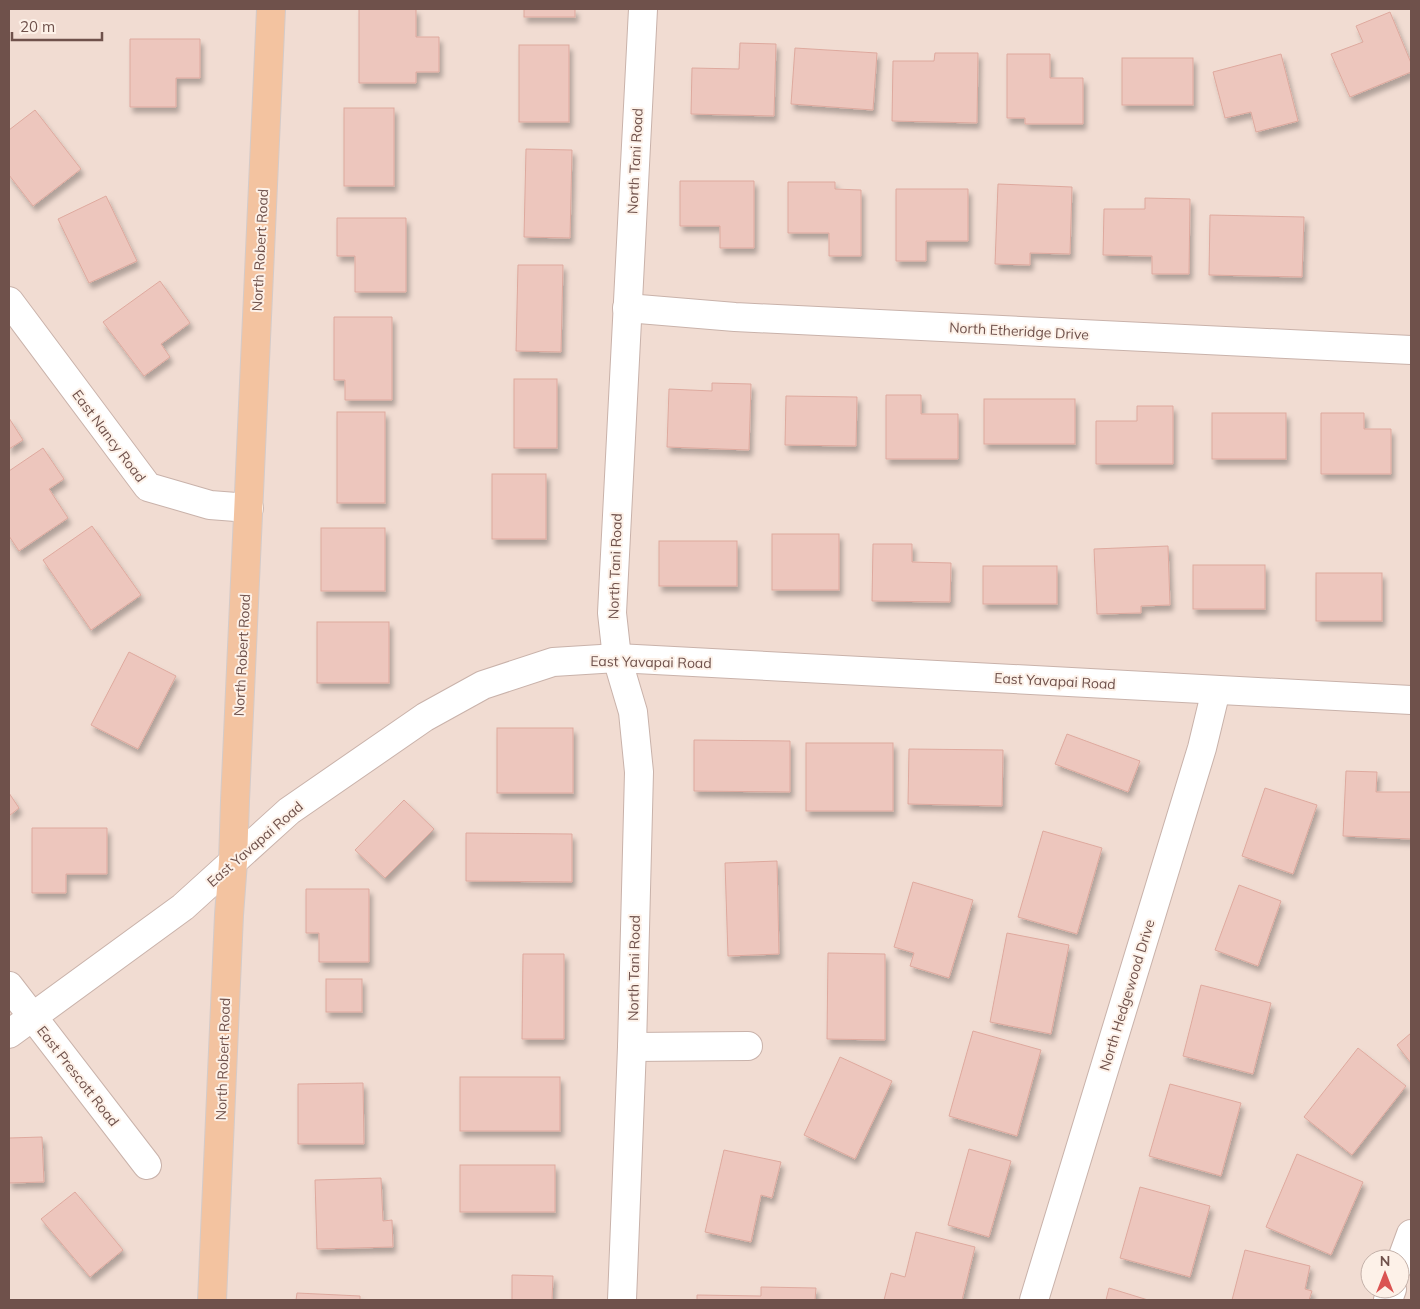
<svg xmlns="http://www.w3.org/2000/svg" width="1420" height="1309" font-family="Mulish,sans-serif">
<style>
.residential{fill:#f1dcd2;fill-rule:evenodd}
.building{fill:#edc6bd;stroke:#dea99e;filter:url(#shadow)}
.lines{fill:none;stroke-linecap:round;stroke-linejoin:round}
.minor-casing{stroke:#c9b2aa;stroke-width:30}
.major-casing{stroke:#d4cbc9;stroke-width:30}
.minor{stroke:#fff;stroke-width:28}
.major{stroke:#f3c3a0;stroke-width:28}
.labels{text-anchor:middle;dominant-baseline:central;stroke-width:4;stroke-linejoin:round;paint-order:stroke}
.street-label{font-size:14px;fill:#6f514b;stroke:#fdf1e8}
</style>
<defs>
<filter id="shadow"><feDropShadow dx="3" dy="5.5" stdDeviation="2.5" flood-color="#0004"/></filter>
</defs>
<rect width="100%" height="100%" fill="#faece3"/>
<!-- residential -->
<path class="residential" d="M9,9H1411V1300H9ZM1370,1259H1400V1289H1370Z"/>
<!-- building -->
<g class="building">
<path d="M359,9H416V37H439V72H416V83H359Z"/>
<rect x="524" y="9" width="51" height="8"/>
<path d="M1390,12L1411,63V72L1350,97L1331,54L1363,42L1356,26Z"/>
<path d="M130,39H200V78H176V107H130Z"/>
<path d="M740,43L776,44L774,116L691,114L692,68L739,69Z"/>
<rect x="519" y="45" width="50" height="77"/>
<path d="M795,48L877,53L873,110L791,104Z"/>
<path d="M935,53H978L977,123L892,121L893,61H934Z"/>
<path d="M1007,54H1050V78H1083V124H1025V118H1007Z"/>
<path d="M1281,54L1298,121L1256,132L1251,112L1225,118L1213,72Z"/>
<rect x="1122" y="58" width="71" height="47"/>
<rect x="344" y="108" width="50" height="78"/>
<path d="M35,110L81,169L33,206L9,175V130Z"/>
<path d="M526,149L572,150L570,238L524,237Z"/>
<path d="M680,181H754V248H720V226H680Z"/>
<path d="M788,182H835V189L861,190V256H829V233H788Z"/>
<path d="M998,184L1072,187L1070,254L1030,253V265L995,264Z"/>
<path d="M896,189H968V241H926V261H896Z"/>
<path d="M106,196L137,261L89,283L58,219Z"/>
<path d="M1145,198L1190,199L1189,274H1152V256L1103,255L1104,209H1145Z"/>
<path d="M1210,215L1304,217L1302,277L1209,275Z"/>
<path d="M337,218H406V292H355V256H337Z"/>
<path d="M518,265H563L561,352L516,351Z"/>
<path d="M160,281L190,323L161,344L170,357L144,376L103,322Z"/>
<path d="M334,317H392V400H345V380H334Z"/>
<rect x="514" y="379" width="43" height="69"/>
<path d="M712,383L751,384L749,450L667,447L669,389L712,391Z"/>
<path d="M886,395H921V414H958V459H886Z"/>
<path d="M786,396L857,397L856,446L785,445Z"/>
<rect x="984" y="399" width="91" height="45"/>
<path d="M1137,406H1173V464H1096V421H1137Z"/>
<rect x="337" y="412" width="48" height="91"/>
<rect x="1212" y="413" width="74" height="46"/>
<path d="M1321,413H1364V429H1391V474H1321Z"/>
<path d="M9,418L23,440L9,449Z"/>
<path d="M43,448L64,479L49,489L68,518L19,551L9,536V471Z"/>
<rect x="492" y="474" width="54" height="65"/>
<path d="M92,526L141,595L91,630L43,560Z"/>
<rect x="321" y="528" width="64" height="63"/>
<rect x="772" y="534" width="67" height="56"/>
<rect x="659" y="541" width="78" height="45"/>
<path d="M873,544H912V562L951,563L950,602L872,601Z"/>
<path d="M1168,546L1170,605L1141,606V613L1097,614L1094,549Z"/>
<rect x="1193" y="565" width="72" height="44"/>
<rect x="983" y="566" width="74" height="38"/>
<rect x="1316" y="573" width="66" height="48"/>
<rect x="317" y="622" width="72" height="61"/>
<path d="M129,652L176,676L138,749L91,725Z"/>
<rect x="497" y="728" width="76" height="65"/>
<path d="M1067,734L1140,761L1128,792L1055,764Z"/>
<path d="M694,740L790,741V792L694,791Z"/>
<rect x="806" y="743" width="87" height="68"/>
<path d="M909,749L1003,750L1002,806L908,804Z"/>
<path d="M1346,771L1377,772L1376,792H1411V839L1343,836Z"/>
<path d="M1265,788L1317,805L1293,874L1242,856Z"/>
<path d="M9,793L19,808L9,816Z"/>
<path d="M404,800L434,829L385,878L355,850Z"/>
<path d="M32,828H107V874H66V893H32Z"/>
<path d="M1043,831L1102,848L1077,934L1018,917Z"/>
<path d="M466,833L572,834V882L466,881Z"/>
<path d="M777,861L779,954L728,956L725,863Z"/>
<path d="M913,882L973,900L949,978L910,966L914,953L894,947Z"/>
<path d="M1239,885L1281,901L1258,966L1215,950Z"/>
<path d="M306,889H369V962H319V933H306Z"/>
<path d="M1007,933L1069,945L1051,1034L990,1022Z"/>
<path d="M828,953L885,954V1040L827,1039Z"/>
<path d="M523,954H564V1039H522Z"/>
<rect x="326" y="979" width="36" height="33"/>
<path d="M1201,985L1271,1003L1253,1074L1183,1056Z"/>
<path d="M973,1031L1041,1050L1017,1136L949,1116Z"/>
<path d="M1411,1033V1063L1397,1045Z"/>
<path d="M1358,1048L1406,1086L1352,1155L1304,1117Z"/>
<path d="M840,1057L892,1081L855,1159L804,1135Z"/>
<rect x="460" y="1077" width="100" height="54"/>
<path d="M363,1083L364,1144H298V1084Z"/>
<path d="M1170,1084L1241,1103L1221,1176L1149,1156Z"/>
<path d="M42,1137L44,1182L9,1183V1138Z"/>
<path d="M969,1149L1011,1161L989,1237L948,1225Z"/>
<path d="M724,1150L781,1162L772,1198L761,1195L751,1242L705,1232Z"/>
<path d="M1297,1154L1363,1182L1331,1255L1266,1227Z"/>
<rect x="460" y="1165" width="95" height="47"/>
<path d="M381,1178L383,1221L392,1220L393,1247L317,1249L315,1180Z"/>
<path d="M1140,1187L1210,1206L1190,1277L1120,1258Z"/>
<path d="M75,1192L123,1250L90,1277L41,1219Z"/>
<path d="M916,1232L975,1247L962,1300H884L891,1273L905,1277Z"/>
<path d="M1245,1250L1310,1266L1305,1289L1312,1291L1309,1300H1232Z"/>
<path d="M512,1275L553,1276L552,1300H512Z"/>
<path d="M761,1287L816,1288L815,1300H697V1295L761,1296Z"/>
<path d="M1109,1288L1148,1300H1106Z"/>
<path d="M297,1293L360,1296V1300H296Z"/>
</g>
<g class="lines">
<!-- minor casing -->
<g class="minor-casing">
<g id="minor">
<path d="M9,301L148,487L210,505L249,508"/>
<path d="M627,308L735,317L1411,350"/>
<path d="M9,986L147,1165"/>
<path d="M9,1034L183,907L289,811L425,717L483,685L553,662L617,658L1411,700"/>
<path d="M632,1047L748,1046"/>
<path d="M1400,1264L1411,1234"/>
<path d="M622,1300L632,1047L639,772L633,712L617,658L612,613L643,9"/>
<path d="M1034,1300L1202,748L1216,690"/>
<path d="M1388,1300L1392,1289"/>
</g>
</g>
<!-- major casing -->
<g class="major-casing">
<path id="major" d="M212,1300L229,915L233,862L235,801L271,9"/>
</g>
<!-- minor -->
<use href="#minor" class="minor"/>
<!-- major -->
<use href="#major" class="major"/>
</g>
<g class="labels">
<!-- street labels -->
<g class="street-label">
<text transform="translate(635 161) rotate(-87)">North Tani Road</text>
<text transform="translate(260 250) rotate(-87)">North Robert Road</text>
<text transform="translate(1019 331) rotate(3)">North Etheridge Drive</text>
<text transform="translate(109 436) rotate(53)">East Nancy Road</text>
<text transform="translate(615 566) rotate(-88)">North Tani Road</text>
<text transform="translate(242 655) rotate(-87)">North Robert Road</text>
<text transform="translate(651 662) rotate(1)">East Yavapai Road</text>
<text transform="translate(1055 681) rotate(3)">East Yavapai Road</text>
<text transform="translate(255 844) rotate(-41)">East Yavapai Road</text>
<text transform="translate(634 968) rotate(-89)">North Tani Road</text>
<text transform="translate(1127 995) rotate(-73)">North Hedgewood Drive</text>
<text transform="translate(223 1059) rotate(-88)">North Robert Road</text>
<text transform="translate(78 1076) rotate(52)">East Prescott Road</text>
</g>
</g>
<!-- border -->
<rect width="1420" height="1309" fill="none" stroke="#6f514b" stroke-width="20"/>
<!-- north arrow -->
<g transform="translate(1385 1274)"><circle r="24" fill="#fdf1e8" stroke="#c4b1a9"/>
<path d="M0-4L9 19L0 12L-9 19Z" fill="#da5352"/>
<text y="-8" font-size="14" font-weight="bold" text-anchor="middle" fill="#6f514b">N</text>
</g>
<!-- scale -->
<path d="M12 32v8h90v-8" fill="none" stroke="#6f514b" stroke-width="2.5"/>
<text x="20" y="32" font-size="15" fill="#6f514b" stroke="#fdf1e8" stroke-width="4" paint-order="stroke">20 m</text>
</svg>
